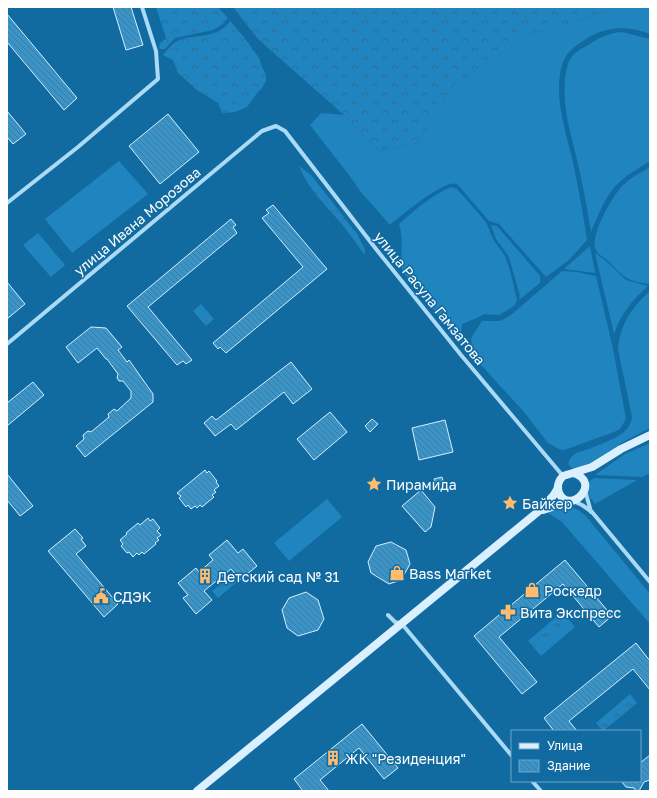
<svg xmlns="http://www.w3.org/2000/svg" width="657" height="798" font-family="'Golos Text',sans-serif">
<style>
.grass{fill:#2084bf}
.forest{fill:url(#forest-crowns)}
.park{fill:url(#park-tufts)}
.building{fill:url(#building-back-hatch);stroke:#d3effe}
.lines{fill:none;stroke-linecap:round;stroke-linejoin:round}
.street{stroke:#aadaf5;stroke-width:4}
.secondary{stroke:#dbf0fe;stroke-width:8}
.labels{text-anchor:middle;dominant-baseline:central;stroke-width:3;stroke-linejoin:round;paint-order:stroke}
.street-label{font-size:14px;fill:#fff;stroke:#116ba1}
.poi-label{font-size:14px;fill:#fff;stroke:#116ba1;text-anchor:start}
</style>
<defs>
<pattern id="forest-crowns" width="20" height="18" patternUnits="userSpaceOnUse"><rect width="20" height="18" fill="#2084bf"/><path d="M2 6a3 3 0 1 1 6 0M12 15a3 3 0 1 1 6 0" fill="none" stroke="#326e91"/></pattern>
<pattern id="park-tufts" width="24" height="20" patternUnits="userSpaceOnUse"><rect width="24" height="20" fill="#2084bf"/><path d="M3 7l-1-3M5 7V3M7 7l1-3M15 17l-1-3M17 17v-4M19 17l1-3" fill="none" stroke="#326e91"/></pattern>
<pattern id="building-back-hatch" width="6" height="6" patternUnits="userSpaceOnUse"><rect width="6" height="6" fill="#3a94c8"/><path d="M-1 5l2 2M0 0l6 6M5-1l2 2" fill="none" stroke="#407b9d"/></pattern>
</defs>
<rect width="100%" height="100%" fill="#116ba1"/>
<!-- grass -->
<g class="grass">
<path d="M608,7H650V34C631,26 609,26 591,36C581,42 567,50 563,62C552,93 566,132 573,162C578,187 583,213 587,240L569,260L546,277L499,224L489,221L458,185C456,184 454,183 451,184C439,185 400,216 390,225L361,192L349,175L310,125L321,113L344,115L380,151L419,143L453,85L529,35L608,11Z"/>
<path d="M622,32L650,39V161C643,165 638,169 631,173C607,189 602,207 591,232C587,208 583,184 577,160C570,129 561,104 566,72C567,67 568,62 571,58C575,52 582,48 588,45C599,38 608,33 622,32Z"/>
<path d="M119,161L148,194L72,253L45,219Z"/>
<path d="M650,167V283L648,284C626,280 625,278 609,262C606,258 600,256 597,252C587,239 612,197 622,186C630,178 640,173 650,167Z"/>
<path d="M452,187L457,189L486,222L493,239L505,256L510,270L517,300L514,306L499,315L484,314L477,318L462,324L461,334L464,345L455,337L402,271C400,255 404,239 399,224C413,212 435,192 452,187Z"/>
<path d="M491,225L497,226L540,276V283L519,300L520,296L509,257L496,239Z"/>
<path d="M38,233L65,265L51,277L23,245Z"/>
<path d="M590,246L595,273L564,269Z"/>
<path d="M595,253L606,261L626,280L648,286C632,300 621,314 614,334Z"/>
<path d="M562,271L577,272L596,276L613,349L626,419L620,429L614,432L564,450L559,449L548,443L524,412L473,356L471,338L482,321H500L511,315Z"/>
<path d="M650,291V428L625,441L586,466L575,469C564,465 569,458 576,453C589,449 619,439 627,429C630,425 631,422 632,417L618,349C620,324 633,306 650,291Z"/>
<path d="M201,304L214,319L206,326L193,311Z"/>
<path d="M650,443V473L642,477L595,475L625,454Z"/>
<path d="M594,478L637,480L595,504C588,496 583,484 594,478Z"/>
<path d="M327,499L342,517L289,561L274,543Z"/>
<path d="M562,506C572,506 577,509 585,515L650,594V624L562,522L548,513L554,508Z"/>
</g>
<!-- forest -->
<g class="forest">
<path d="M156,7H218L228,18L223,24L213,30L175,38L165,49H160L159,47L160,43L166,38Z"/>
<path d="M233,7H608V11L529,35L453,85L419,143L380,151L344,115L258,39Z"/>
<path d="M230,21L244,37L259,58L262,67L266,75V81L262,88L257,93L247,107L235,112L222,113L218,103L197,90L178,73L173,60L163,55C167,50 172,44 177,41C195,33 217,40 230,21Z"/>
<path d="M299,166L311,175L357,234L365,250V255C358,246 352,237 345,228C329,208 309,191 299,166Z"/>
</g>
<!-- park -->
<g class="park">
<path d="M232,575L238,581L218,598L212,591Z"/>
<path d="M562,612L575,627L541,656L528,641Z"/>
<path d="M630,694L637,703L603,731L596,723Z"/>
</g>
<!-- building -->
<g class="building">
<path d="M113,7H131L143,45L126,50Z"/>
<path d="M7,14L77,98L64,110L7,42Z"/>
<path d="M7,111L26,134L13,144L7,137Z"/>
<path d="M168,114L199,152L160,184L129,146Z"/>
<path d="M273,205L327,269L226,353L220,347L218,349L213,343L303,267L262,218L269,213L266,210Z"/>
<path d="M231,219L236,225L233,227L237,233L148,307L192,360L186,364L183,361L177,365L127,306Z"/>
<path d="M7,282L25,304L7,319Z"/>
<path d="M91,327L106,328L122,347L118,350L127,362L129,360L153,394V402L85,457L76,446L84,439L83,435L88,431L91,432L109,417L108,414L114,409L117,411L131,398V391L123,381H119L117,378L118,374L107,359H106L97,348L78,363L66,347Z"/>
<path d="M291,362L312,389L293,404L284,392L236,430L231,424L215,436L204,423L212,416L216,420Z"/>
<path d="M33,382L44,395L7,426V403Z"/>
<path d="M330,412L347,432L314,460L297,439Z"/>
<path d="M372,419L378,424L370,432L365,426Z"/>
<path d="M445,420L453,452L419,460L412,428Z"/>
<path d="M205,470L207,473L209,471L217,481L216,482L219,486L214,490L216,492L212,495L214,497L202,507L200,505L197,508L195,506L191,509L188,505L186,507L179,498L181,496L177,493Z"/>
<path d="M7,474L33,506L20,516L7,500Z"/>
<path d="M442,477L444,484L436,486L434,479Z"/>
<path d="M421,490L435,507L431,527L425,532L402,506Z"/>
<path d="M148,518L150,521L153,519L160,528L157,531L161,535L157,538L159,540L155,543L156,544L144,554L142,552L139,555L137,553L133,557L129,552L127,553L121,546L123,544L120,540L127,534L126,533L138,523L140,525Z"/>
<path d="M75,529L83,538L81,539L86,546L76,554L118,604L104,617L48,551Z"/>
<path d="M227,540L238,553L243,549L257,566L240,580L231,569L204,591L212,600L196,614L183,598L188,595L178,583L196,568L199,572L213,560L209,555Z"/>
<path d="M391,542L406,550L410,564L401,580L389,584L371,573L368,562L376,546Z"/>
<path d="M565,560L612,616L599,627L563,584L499,637L537,682L522,694L474,636Z"/>
<path d="M306,592L318,600L324,619L318,630L298,636L287,628L282,610L289,598Z"/>
<path d="M636,643L650,661V690L633,669L569,721L577,731H554L544,718Z"/>
<path d="M362,724L398,768L384,779L359,748L320,780L329,791H303L294,779Z"/>
<path d="M650,755V780L644,782L639,791H636L634,788L626,787L621,781H640V763Z"/>
</g>
<g class="lines">
<!-- street -->
<g class="street">
<path d="M7,203L78,147L158,79L156,51L142,7"/>
<path d="M7,344L262,131L276,126L285,131L376,249L461,355L563,476"/>
<path d="M585,490L591,512"/>
<path d="M573,501L582,505L592,512L650,582"/>
<path d="M388,615L395,622L402,624L512,756"/>
<path d="M532,781L541,791"/>
</g>
<!-- secondary -->
<g class="secondary">
<path d="M573,473C603,482 570,516 559,493C556,487 559,480 563,476L592,467L621,449L650,435"/>
<path d="M543,510L570,501"/>
<path d="M197,791L539,511L553,496L558,488"/>
</g>
</g>
<!-- icons -->
<defs>
<g id="sight-bare" transform="scale(1.2)"><path d="M0-6L1.8-2.2L6-1.7L2.9 1.2L3.7 5.4L0 3.3L-3.7 5.4L-2.9 1.2L-6-1.7L-1.8-2.2Z" fill="#ffbb6e" stroke="#116ba1" stroke-width="2.5" paint-order="stroke"/></g>
<g id="shop-bare" transform="scale(1.2)"><path d="M-5-2.5h2.3a2.7 3.5 0 0 1 5.4 0H5L5.5 6h-11ZM-1.5-2.5h3a1.5 2.3 0 0 0-3 0Z" fill="#ffbb6e" stroke="#116ba1" stroke-width="2.5" paint-order="stroke"/></g>
<g id="building-bare" transform="scale(1.2)"><path d="M-4-6H4V6H1V3H-1V6H-4ZM-2.5-4.3h1.7v1.8h-1.7ZM.8-4.3h1.7v1.8H.8ZM-2.5-1h1.7V.8h-1.7ZM.8-1h1.7V.8H.8Z" fill="#ffbb6e" stroke="#116ba1" stroke-width="2.5" paint-order="stroke"/></g>
<g id="civic-bare" transform="scale(1.2)"><path d="M-.6-6.5H3V-4.5H.6V-3L4-1V1h2V6H-6V1h2V-1L-.6-3ZM-1.2 2.5V6h2.4V2.5Z" fill="#ffbb6e" stroke="#116ba1" stroke-width="2.5" paint-order="stroke"/></g>
<g id="pharmacy-bare" transform="scale(1.2)"><path d="M-2-6h4v4h4v4h-4v4h-4v-4h-4v-4h4Z" fill="#ffbb6e" stroke="#116ba1" stroke-width="2.5" paint-order="stroke"/></g>
</defs>
<g fill-rule="evenodd">
<use href="#sight-bare" x="374" y="484"/>
<use href="#sight-bare" x="510" y="503"/>
<use href="#shop-bare" x="397" y="573"/>
<use href="#building-bare" x="205" y="576"/>
<use href="#shop-bare" x="532" y="590"/>
<use href="#civic-bare" x="101" y="596"/>
<use href="#pharmacy-bare" x="508" y="612"/>
<use href="#building-bare" x="333" y="758"/>
</g>
<g class="labels">
<!-- street labels -->
<g class="street-label">
<text transform="translate(137 221) rotate(-40)">улица Ивана Морозова</text>
<text transform="translate(430 298) rotate(51)">улица Расула Гамзатова</text>
</g>
<!-- poi labels -->
<g class="poi-label">
<text x="386" y="484">Пирамида</text>
<text x="522" y="503">Байкер</text>
<text x="409" y="573">Bass Market</text>
<text x="217" y="576">Детский сад № 31</text>
<text x="544" y="590">Роскедр</text>
<text x="113" y="596">СДЭК</text>
<text x="520" y="612">Вита Экспресс</text>
<text x="345" y="758">ЖК "Резиденция"</text>
</g>
</g>
<!-- border -->
<rect width="657" height="798" fill="none" stroke="#ffffff" stroke-width="16"/>
<!-- legend -->
<rect x="511" y="730" width="130" height="52" fill="#116ba1" stroke="#70a6c7"/>
<rect x="519" y="743" width="20" height="6" fill="#dbf0fe" stroke="#70a6c7"/>
<text x="547" y="750" font-size="12" fill="#ffffff">Улица</text>
<rect x="519" y="760" width="20" height="12" fill="url(#building-back-hatch)" stroke="#70a6c7"/>
<text x="547" y="770" font-size="12" fill="#ffffff">Здание</text>
</svg>
